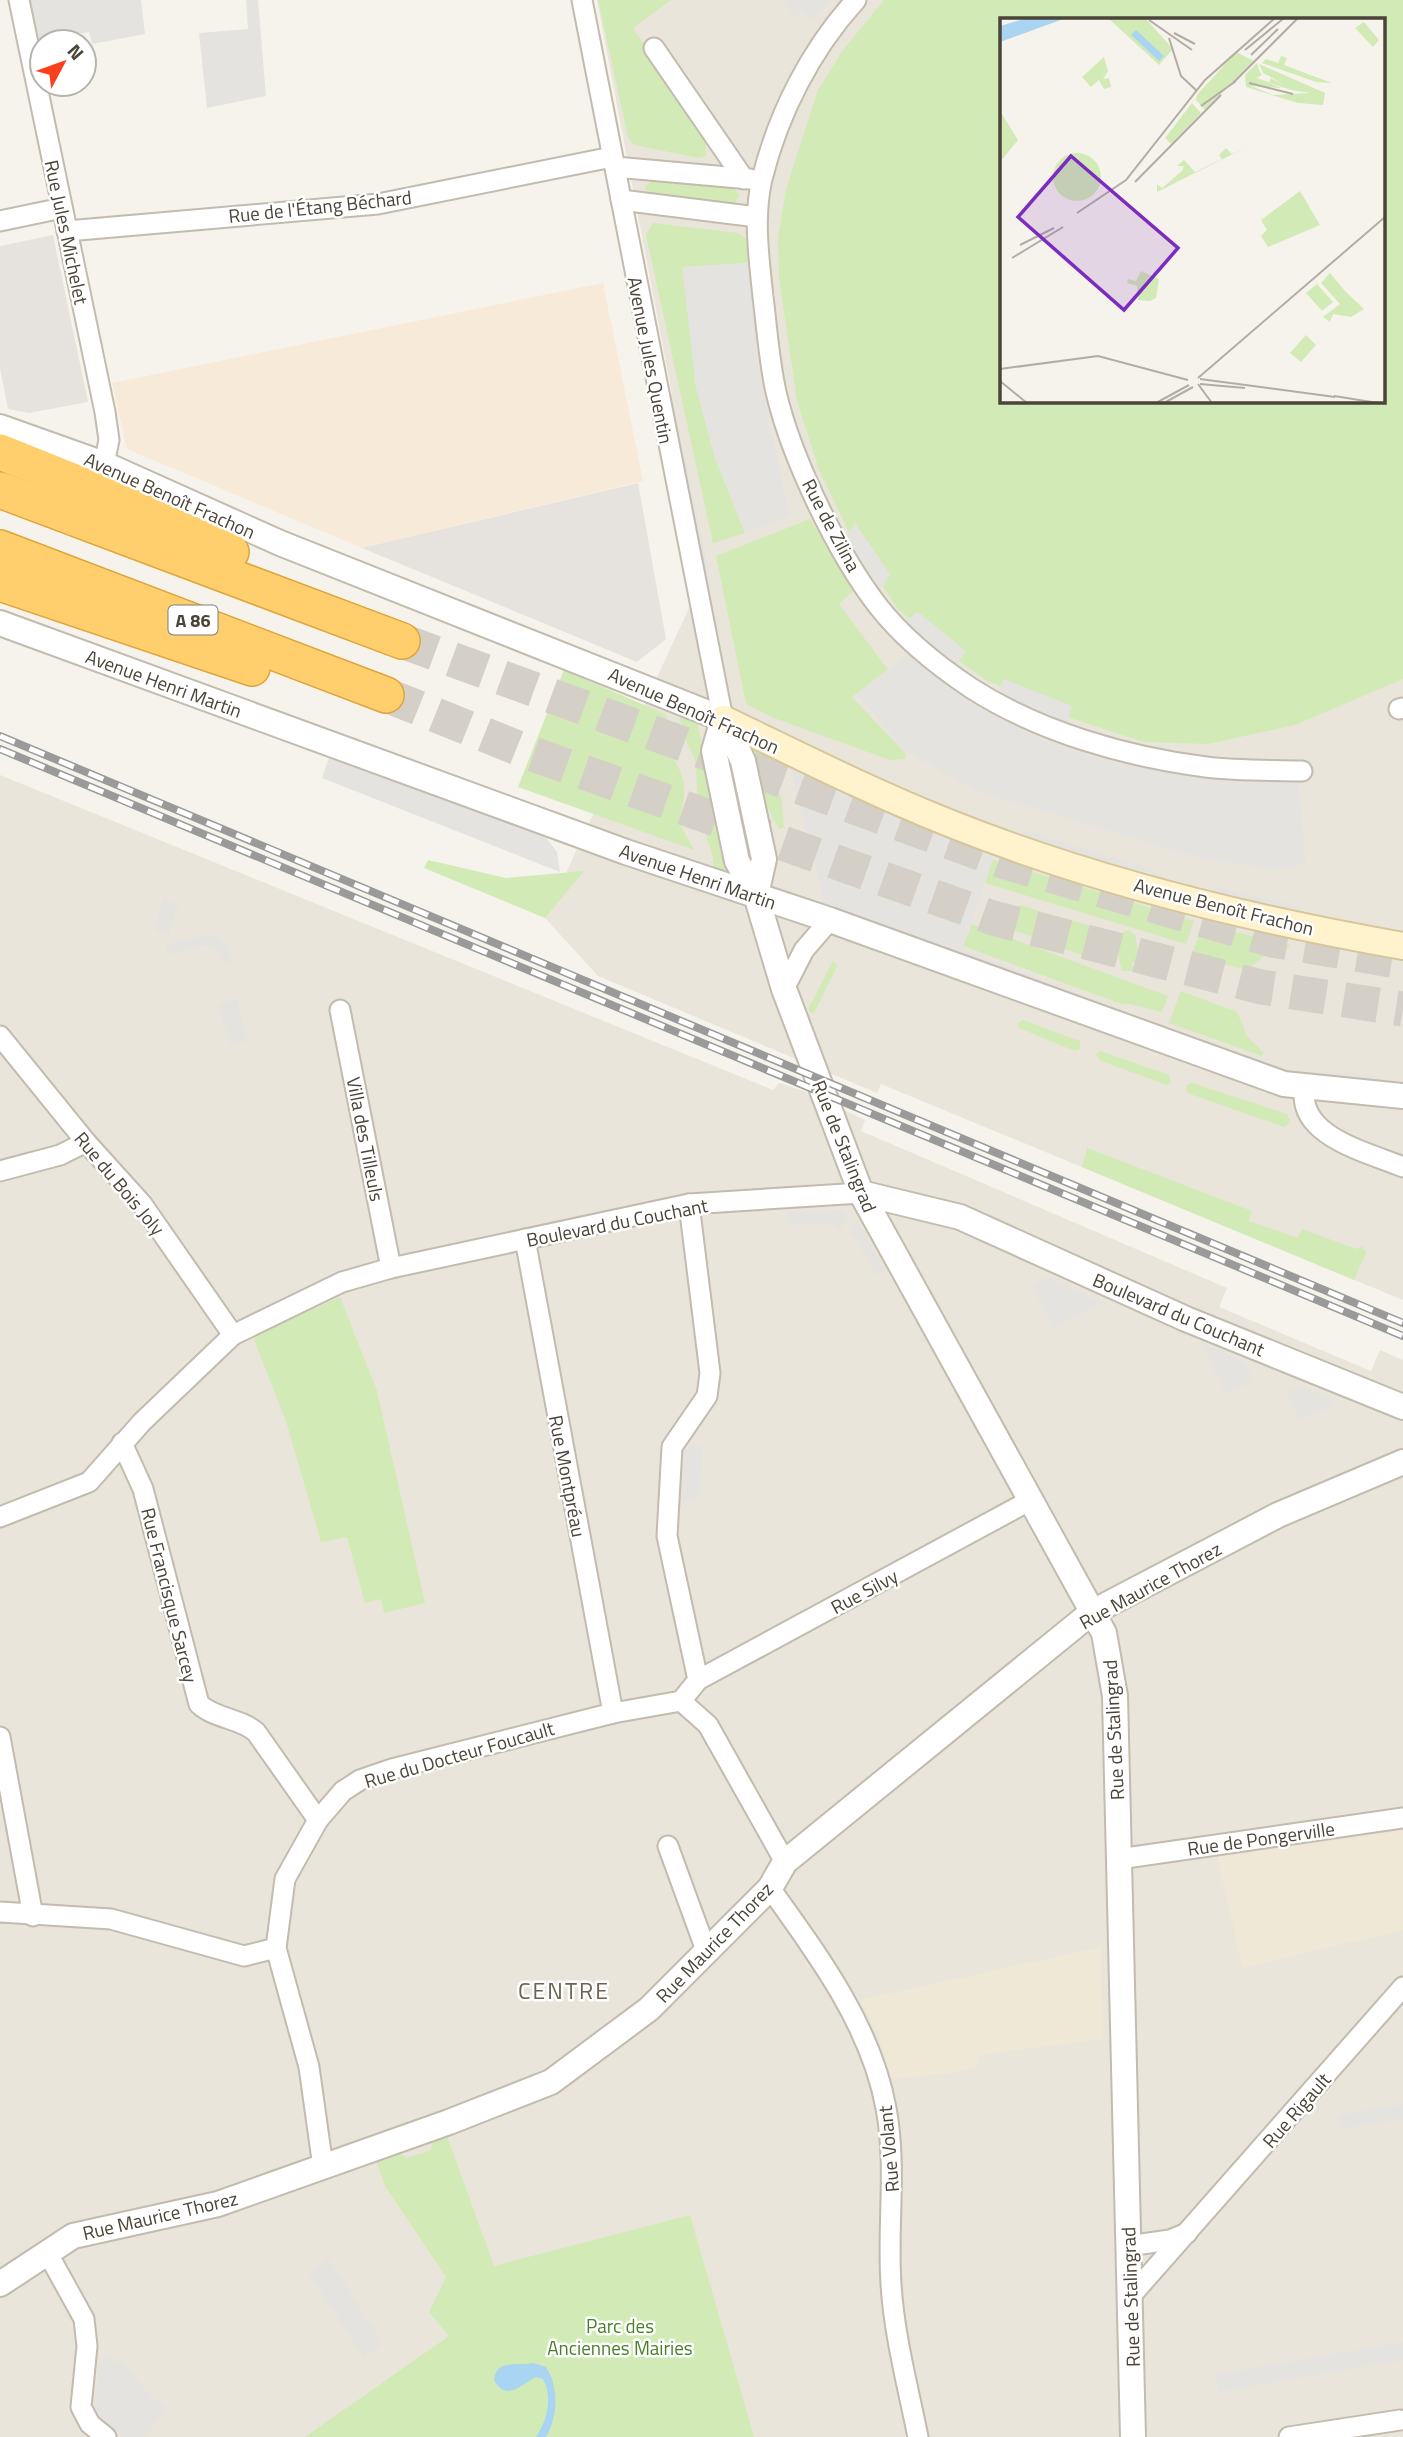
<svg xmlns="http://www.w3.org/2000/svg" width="1403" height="2437" font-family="'Titillium Web',sans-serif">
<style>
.residential{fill:#eae5da;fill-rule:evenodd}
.commercial{fill:#f7ead8}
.industrial{fill:#e6e2dd}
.education{fill:#efe8d6}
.green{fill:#d2eab5;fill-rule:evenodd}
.parking{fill:#e5e3e0}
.water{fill:#a9d4f2}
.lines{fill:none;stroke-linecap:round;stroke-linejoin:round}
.motorway-tunnel{stroke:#d4d0c8;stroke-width:35;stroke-dasharray:35 18;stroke-linecap:butt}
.minor-casing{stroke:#c2bbae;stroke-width:23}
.tertiary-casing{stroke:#c2bbae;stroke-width:28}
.secondary-casing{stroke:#d6c79b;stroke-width:30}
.motorway-casing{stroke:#e0a43c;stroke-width:38}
.minor{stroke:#fff;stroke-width:19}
.tertiary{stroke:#fff;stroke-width:24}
.secondary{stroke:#fff3cd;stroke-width:26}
.motorway{stroke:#ffcf6e;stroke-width:35}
.rail-casing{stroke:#9a9a9a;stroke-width:8}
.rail{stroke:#fff;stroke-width:5;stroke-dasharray:16;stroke-linecap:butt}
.labels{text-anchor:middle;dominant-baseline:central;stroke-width:5;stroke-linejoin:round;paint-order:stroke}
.shield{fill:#fff;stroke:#817c74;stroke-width:2}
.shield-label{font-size:18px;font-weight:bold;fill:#4b4439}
.street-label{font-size:19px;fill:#4b4439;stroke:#fff}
.park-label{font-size:19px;fill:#4a7f2a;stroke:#fff}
.quarter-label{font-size:23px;letter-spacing:2px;fill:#6e6250;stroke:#fff}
.inset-road{fill:none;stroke:#b2ada4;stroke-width:2}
.view{fill:#7b2cbf;fill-opacity:0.15;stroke:#7b2cbf;stroke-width:3.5}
.inset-edge{fill:none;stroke:#4b4439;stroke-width:3.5}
</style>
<rect width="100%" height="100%" fill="#f6f3ec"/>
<!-- residential -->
<g class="residential">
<path d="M597,0H1403V1300L881,1084L877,1093L598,976L545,918L704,576L710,570L672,394ZM1002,19H1384V401H1002Z"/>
<path d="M0,775L773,1090L779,1083L804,1091L865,1120L861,1131L1227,1288L1219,1307L1371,1371L1380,1350L1403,1360V2437H0Z"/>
</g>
<!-- commercial -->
<path class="commercial" d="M603,283L643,481L362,548L127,449L112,383Z"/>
<!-- industrial -->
<g class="industrial">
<path d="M53,235L88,402L29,413L8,409L0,368V246Z"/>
<path d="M638,483L666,639L637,662L362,548Z"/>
</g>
<!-- education -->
<g class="education">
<path d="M1403,1831V1930L1243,1968L1217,1857Z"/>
<path d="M1101,1947L1103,2039L999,2052L977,2057L978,2066L957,2072L890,2079L879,2036L859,2000Z"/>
</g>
<!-- green -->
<g class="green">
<path d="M598,0H671L633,28L706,139V156L699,158L634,145L628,137Z"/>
<path d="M884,0H1403V679L1295,725L1208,744L1144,742L1058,714L1025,696L986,680L956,659L897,608L852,538L819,470L797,401L779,278L778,238L786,189L818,90L843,50ZM1002,19H1384V401H1002Z"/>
<path d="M655,178L730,185L740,195L732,206L651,197L645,187Z"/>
<path d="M653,223L738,233L746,239L748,263L683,267L696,387L715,458L745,533L713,543L646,235Z"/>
<path d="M810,519L853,591L839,604L888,670L852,697L906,754L905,759L890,760L774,718L746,704L716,556Z"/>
<path d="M564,670L667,715C660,753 674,750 683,779C687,797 680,808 680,824L694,850L518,787Z"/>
<path d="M680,715L697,721L726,871L713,867V856L699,817L695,759L682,732Z"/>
<path d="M756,745L781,797L784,827L779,829L765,803L753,749Z"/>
<path d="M428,860L506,878L584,871L545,918L424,868Z"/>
<path d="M993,860L1194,921L1186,944L985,883Z"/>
<path d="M1020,905L1100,929L1091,959L1011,929Z"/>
<path d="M972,924L1168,996L1162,1012L1125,1003L1124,1005L963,946Z"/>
<path d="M1203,924L1290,945L1288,949L1265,955L1247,970L1191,956Z"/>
<path d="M1128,930L1135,935L1140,960L1132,963L1134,971H1122L1117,950L1124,931Z"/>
<path d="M833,961L837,966L814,1013H811L808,1009Z"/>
<path d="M1181,991L1237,1012L1247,1036L1263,1052L1262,1056L1169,1023Z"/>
<path d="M1023,1020L1080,1041V1049L1075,1051L1019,1028L1018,1023Z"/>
<path d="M1100,1051L1169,1075L1171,1083L1167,1085L1101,1061L1096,1055Z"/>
<path d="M1192,1083L1287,1114L1290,1122L1284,1127L1190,1094L1186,1090L1187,1085Z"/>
<path d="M1087,1148L1252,1211L1249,1221L1298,1238L1302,1229L1356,1249L1362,1246L1366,1253L1354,1280L1082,1167Z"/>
<path d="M340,1297L377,1391L425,1603L384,1613L381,1599L365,1603L347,1537L321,1542L286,1421L253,1337Z"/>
<path d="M447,2136L494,2266L690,2215L754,2437H305L449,2336L429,2312L446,2277L385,2186L376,2160L398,2152L407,2158L431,2150L432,2141Z"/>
</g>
<!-- parking -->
<g class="parking">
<path d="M28,0H141L145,34L92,44L89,32L35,40Z"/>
<path d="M246,0H258L266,96L207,108L199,33L248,29Z"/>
<path d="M782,0H831L811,22L803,11L794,17Z"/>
<path d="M748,263L758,367L790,517L745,533L715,458L696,387L682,267Z"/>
<path d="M672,394L710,571L704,576L666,395Z"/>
<path d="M855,523L890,574L881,590L847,536Z"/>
<path d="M917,611L966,651L955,668L906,623Z"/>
<path d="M908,653L971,701L1046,742L1114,763L1195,776L1298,780L1306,864L1275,869L1200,858L976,791L906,751L856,695Z"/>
<path d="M1004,679L1072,706L1067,723L997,693Z"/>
<path d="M329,758L545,836L557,852L560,872L322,778Z"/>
<path d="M786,762L1190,908L1179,912L994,856L962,949L1120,1009L1121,1017L814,904L823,897L792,773Z"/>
<path d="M1023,830L1157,871L1155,877L1021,836Z"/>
<path d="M1213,886L1298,906L1304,915L1212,892Z"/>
<path d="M163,898L178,905L169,935L155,930Z"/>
<path d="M207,935L217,937L225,944L233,962L225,964L219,952L208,946H196L168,955L166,945Z"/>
<path d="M237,999L248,1040L230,1045L218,1004Z"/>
<path d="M1312,1071L1378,1075L1384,1083L1305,1077Z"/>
<path d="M842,1210L849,1215L840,1230L828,1223L788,1225V1212Z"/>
<path d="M857,1220L885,1270L876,1275L856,1240L848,1235Z"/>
<path d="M1047,1277L1103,1302L1054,1328L1033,1288Z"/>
<path d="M1202,1344L1245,1362L1254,1380L1226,1394Z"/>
<path d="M1301,1386L1334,1400L1331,1407L1300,1420L1287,1392Z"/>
<path d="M693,1445L702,1446L700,1497L681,1502L684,1451Z"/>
<path d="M1403,2104V2119L1341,2129L1339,2115Z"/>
<path d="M328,2258L383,2343L364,2358L308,2272Z"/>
<path d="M1403,2342V2360L1218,2392L1216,2374Z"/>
<path d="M109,2354L114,2363L120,2361L157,2403L159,2402L166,2410L145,2437H122L95,2410L99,2360Z"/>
</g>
<!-- water -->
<path class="water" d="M533,2363L546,2367C559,2387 558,2416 546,2437H536C547,2421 553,2397 543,2379L536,2377C524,2383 506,2403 494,2380C496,2359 517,2366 533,2363Z"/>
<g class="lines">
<!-- motorway-tunnel -->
<g class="motorway-tunnel">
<path d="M402,641L1002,861L1272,940L1403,962"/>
<path d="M386,695L530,753L993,918L1261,987L1403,1009"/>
</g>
<!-- minor casing -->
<g class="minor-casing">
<g id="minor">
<path d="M19,0L105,412L109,440L104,464"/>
<path d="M582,0L723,719"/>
<path d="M856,0C811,49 778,114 762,179C753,218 759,258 763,297C767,328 769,361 776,392C791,457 837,553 878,606C903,638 938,666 971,688C1039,732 1127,757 1206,767C1237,771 1270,770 1302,771"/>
<path d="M654,48L744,179"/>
<path d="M615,167L750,179"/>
<path d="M621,200L757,217"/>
<path d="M0,221L62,208"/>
<path d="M67,231L378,204L612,157"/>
<path d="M1399,709L1403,708"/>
<path d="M784,989L804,950L830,920"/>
<path d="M340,1010L391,1268"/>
<path d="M0,1036L86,1142L142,1204L233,1335"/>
<path d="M1305,1086C1295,1136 1367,1152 1403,1167"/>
<path d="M0,1171L60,1155L86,1142"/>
<path d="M689,1204L710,1373L707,1396L672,1447L667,1536L698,1680"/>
<path d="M525,1239L613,1713"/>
<path d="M122,1443L143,1489L199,1704C215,1719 240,1718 256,1732L318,1820"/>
<path d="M0,1517L89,1482L142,1422L233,1335L342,1282L391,1268L689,1204L861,1193"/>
<path d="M681,1701L708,1725L785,1862"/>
<path d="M0,1737L33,1916"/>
<path d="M668,1846L707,1953"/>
<path d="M1119,1859L1403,1818"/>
<path d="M770,1888C818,1955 871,2026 886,2108C897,2166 887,2226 891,2284C894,2335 908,2387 918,2437"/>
<path d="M0,1912L111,1919L244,1956L276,1948"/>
<path d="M323,2167L309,2067L276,1948L285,1879L318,1820L343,1791L360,1780L392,1769L613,1713L681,1701L698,1680L1029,1501"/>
<path d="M1128,2246L1170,2240L1187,2233"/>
<path d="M47,2252L84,2319L87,2346L81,2407L90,2424L106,2437"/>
<path d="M1129,2298L1403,1987"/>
<path d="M1289,2437L1400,2420"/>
</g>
</g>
<!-- tertiary casing -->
<g class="tertiary-casing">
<g id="tertiary">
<path d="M0,427L104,464L280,543L723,719"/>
<path d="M0,623L626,852L830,920L1284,1084L1403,1096"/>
<path d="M723,719L714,751L737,861L756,895L784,989L861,1193L1104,1633L1115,1696L1133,2437"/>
<path d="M723,719L743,761L764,859L756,895"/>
<path d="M861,1193L960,1217L1186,1319L1403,1407"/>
<path d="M0,2284L73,2236L218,2204L449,2122L551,2082L649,2009L770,1888L785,1862L1091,1613L1278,1515L1403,1462"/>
</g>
</g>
<!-- secondary casing -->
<g class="secondary-casing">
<path id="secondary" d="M723,719C798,755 871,792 949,823C1094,881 1249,919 1403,946"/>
</g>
<!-- motorway casing -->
<g class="motorway-casing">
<g id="motorway">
<path d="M0,452L107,495L231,552"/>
<path d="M0,490L402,641"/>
<path d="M0,548L386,695"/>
<path d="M0,583L252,668"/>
</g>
</g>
<!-- minor -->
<use href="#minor" class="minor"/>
<!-- tertiary -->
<use href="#tertiary" class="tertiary"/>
<!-- secondary -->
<use href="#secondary" class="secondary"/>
<!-- motorway -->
<use href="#motorway" class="motorway"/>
<!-- rail casing -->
<g class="rail-casing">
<g id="rail">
<path d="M0,736L1403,1323"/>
<path d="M0,749L1403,1336"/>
</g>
</g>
<!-- rail -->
<use href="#rail" class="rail"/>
</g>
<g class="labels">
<!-- shield labels -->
<rect class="shield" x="168.5" y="605.5" width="49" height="29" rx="5"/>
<g class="shield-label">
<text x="193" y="620">A 86</text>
</g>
<!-- street labels -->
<g class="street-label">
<text transform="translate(320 206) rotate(-6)">Rue de l'Étang Béchard</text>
<text transform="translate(67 232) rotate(78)">Rue Jules Michelet</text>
<text transform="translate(651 360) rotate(79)">Avenue Jules Quentin</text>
<text transform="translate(170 495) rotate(24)">Avenue Benoît Frachon</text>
<text transform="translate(832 525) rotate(62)">Rue de Zilina</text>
<text transform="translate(164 683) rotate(20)">Avenue Henri Martin</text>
<text transform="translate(694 710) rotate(24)">Avenue Benoît Frachon</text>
<text transform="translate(698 876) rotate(19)">Avenue Henri Martin</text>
<text transform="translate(1224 906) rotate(14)">Avenue Benoît Frachon</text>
<text transform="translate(366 1139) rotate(79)">Villa des Tilleuls</text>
<text transform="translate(845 1146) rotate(68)">Rue de Stalingrad</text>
<text transform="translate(120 1183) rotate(50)">Rue du Bois Joly</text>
<text transform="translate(617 1222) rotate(-11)">Boulevard du Couchant</text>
<text transform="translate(1179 1314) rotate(23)">Boulevard du Couchant</text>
<text transform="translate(568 1476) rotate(79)">Rue Montpréau</text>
<text transform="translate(1150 1585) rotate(-29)">Rue Maurice Thorez</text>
<text transform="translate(864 1591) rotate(-28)">Rue Silvy</text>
<text transform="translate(170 1595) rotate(76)">Rue Francisque Sarcey</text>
<text transform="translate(1113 1730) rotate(-93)">Rue de Stalingrad</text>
<text transform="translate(459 1754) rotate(-16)">Rue du Docteur Foucault</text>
<text transform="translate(1261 1838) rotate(-8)">Rue de Pongerville</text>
<text transform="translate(714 1942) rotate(-46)">Rue Maurice Thorez</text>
<text transform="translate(1296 2110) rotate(-49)">Rue Rigault</text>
<text transform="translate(888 2149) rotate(-95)">Rue Volant</text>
<text transform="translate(160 2215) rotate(-13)">Rue Maurice Thorez</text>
<text transform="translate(1130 2297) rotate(-92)">Rue de Stalingrad</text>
</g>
<!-- park labels -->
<g class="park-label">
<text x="620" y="2325">Parc des<tspan x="620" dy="22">Anciennes Mairies</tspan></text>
</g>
<!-- quarter labels -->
<g class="quarter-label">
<text x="564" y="1990">CENTRE</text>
</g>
</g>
<!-- overview -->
<g transform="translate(1000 18)">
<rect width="385" height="385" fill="#f6f3ec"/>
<path d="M108,0H145L173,31L159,47ZM364,4L379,22L373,29L355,10ZM236,34L254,43L205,92L196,82L197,77ZM281,38L287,40L284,47L332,65L316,64L262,45L266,41L278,45ZM104,39L108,53L103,61L109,60L111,69L104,71L99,62L91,69L82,59ZM257,45L259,52L262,57L257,60L269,64L271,60L283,67L273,60L263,55L259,46L325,75L323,87L298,85L246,69L245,57ZM252,59L291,72L310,75L273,77L251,68L282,70ZM192,85L201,95L171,126L165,120ZM0,93L18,122L0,144ZM251,127L157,174V166L162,170L182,153L184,148H177L184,142L195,154L222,141L219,137L226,130L232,136ZM53 159a24 24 0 1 1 48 0a24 24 0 1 1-48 0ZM300,173L320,207L268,229L261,218L267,212L261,202ZM141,253L159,261L156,280L150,283L138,282L137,268L127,265L128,261L136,263ZM330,255L345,273L364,291L351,299L333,296L330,304L323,299L340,286L321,265ZM317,266L333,284L322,293L306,275ZM306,317L316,327L301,344L290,335Z" fill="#d2eab5" fill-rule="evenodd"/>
<path d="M27,0H66L0,24V8ZM136,12L164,38L159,43L131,17Z" fill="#a9d4f2"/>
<path class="inset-road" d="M149,2L192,32M174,15L195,26M169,20L181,58L197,73M245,32L284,0M251,37L278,11M233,65L298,0M249,65L293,76M201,88L236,63M385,94V134M135,164L221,77M77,195L126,162L205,62L275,0M20,227L54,210M12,240L63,209M0,351L98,338L188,362M198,360L385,199M200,361L335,379M0,363L27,385M198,366L212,385M200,366L245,370M334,378L378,385M156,385L189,367M164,385L193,369"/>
<path class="view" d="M71,138L178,230L124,292L18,199Z"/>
<rect width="385" height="385" class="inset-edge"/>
</g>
<!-- north arrow -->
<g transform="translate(63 63) rotate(49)"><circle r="33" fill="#ffffff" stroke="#b7b4b0" stroke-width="2"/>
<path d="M0-5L12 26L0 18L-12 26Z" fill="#fc3f1d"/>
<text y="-10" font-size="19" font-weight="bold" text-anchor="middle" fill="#4b4439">N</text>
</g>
</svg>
